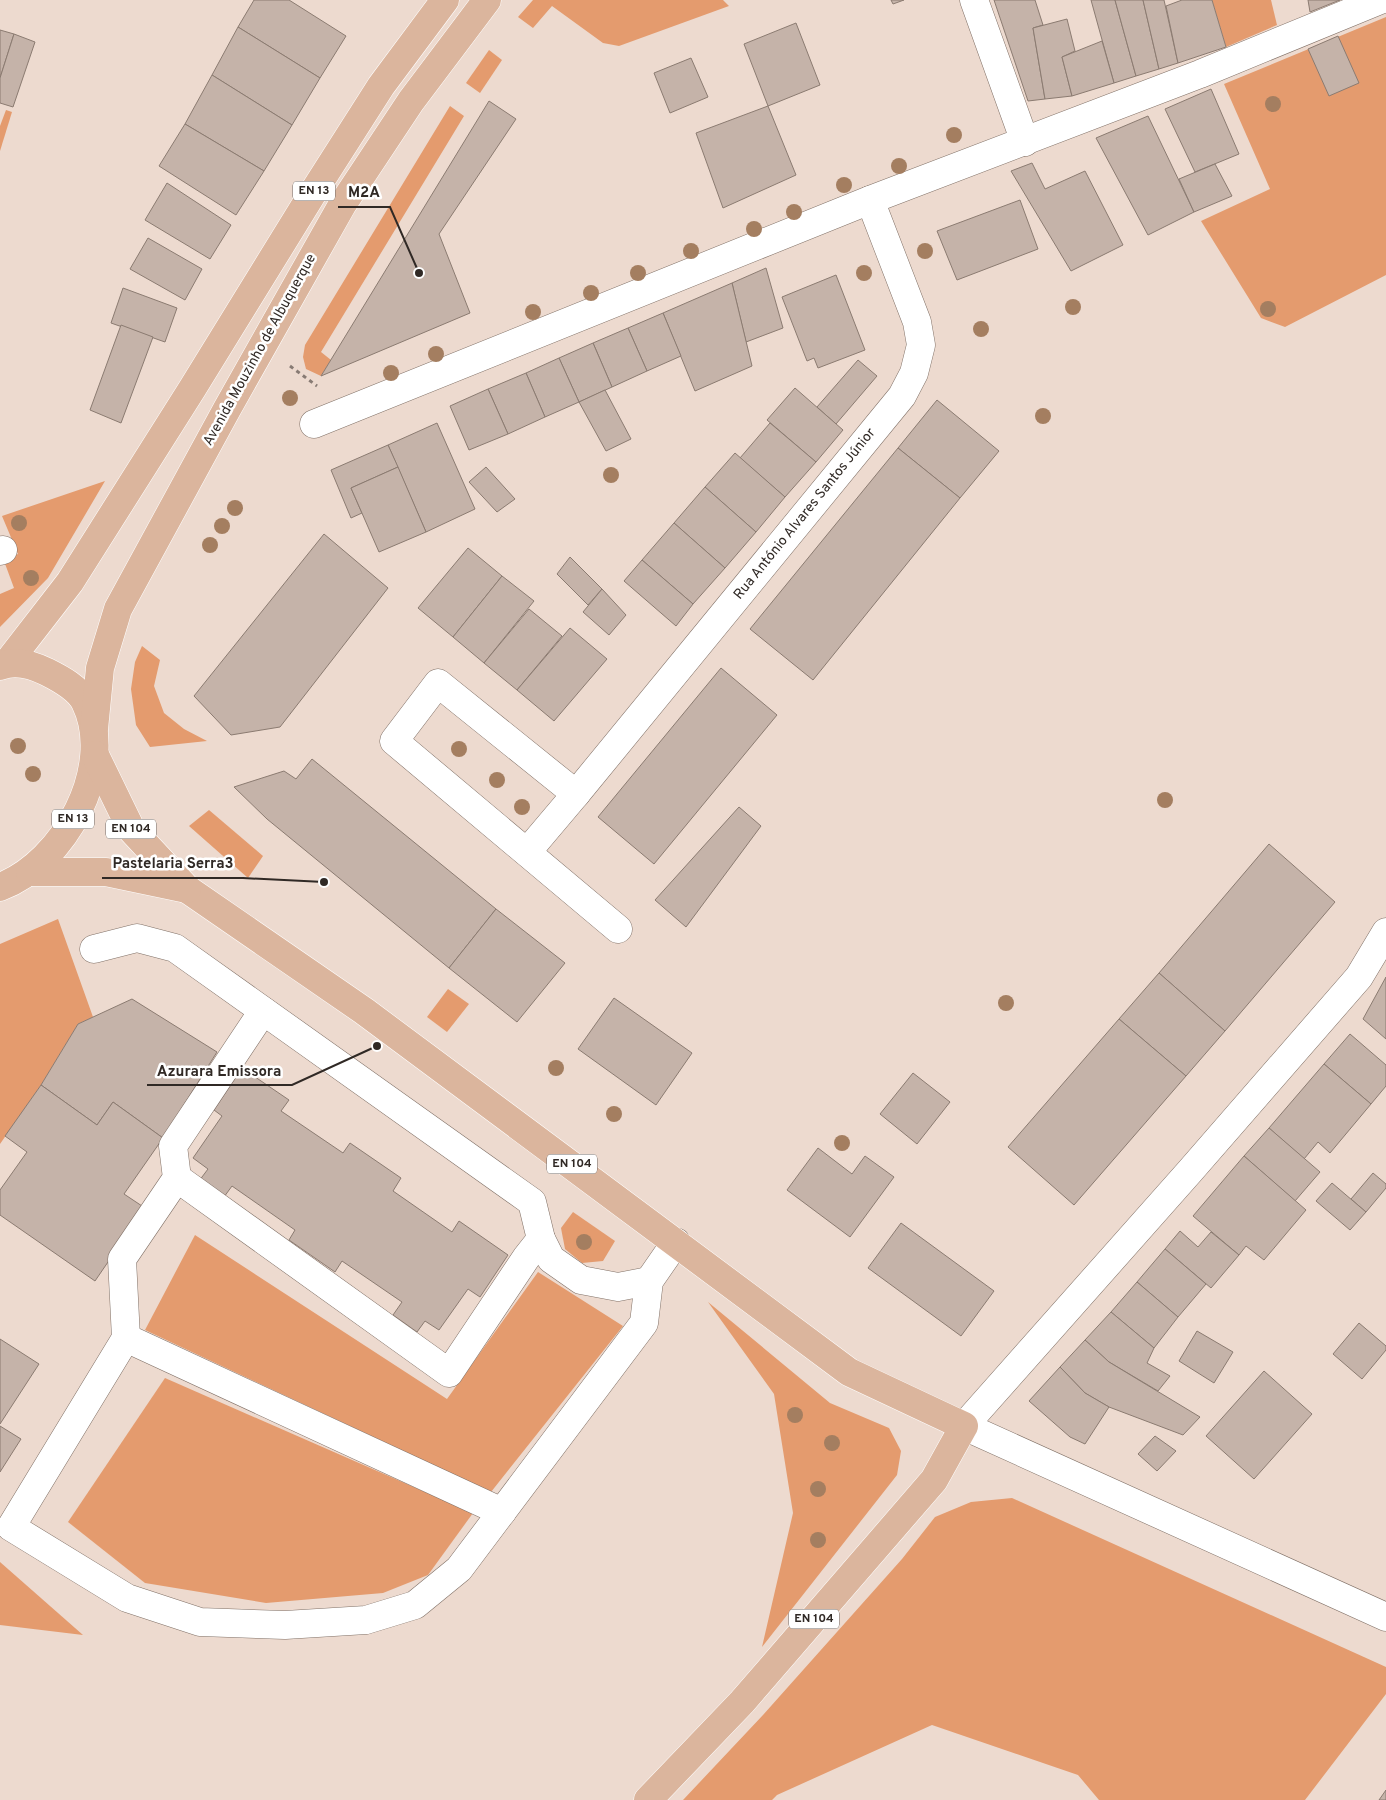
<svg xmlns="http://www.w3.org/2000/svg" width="1386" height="1800" font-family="Overpass,sans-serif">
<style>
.green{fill:#e49b6e}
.building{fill:#c5b3a9;stroke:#8b7b71}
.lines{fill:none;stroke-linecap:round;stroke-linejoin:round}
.street-casing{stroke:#817167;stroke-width:29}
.secondary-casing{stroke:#817167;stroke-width:29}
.primary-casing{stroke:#fff;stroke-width:29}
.path{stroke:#887b74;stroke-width:3;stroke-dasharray:4 4;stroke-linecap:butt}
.street{stroke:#fff;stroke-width:28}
.secondary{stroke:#fff;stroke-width:28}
.primary{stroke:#dbb59d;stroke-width:28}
.tree{fill:#a47e60}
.labels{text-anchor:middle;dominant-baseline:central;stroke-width:5;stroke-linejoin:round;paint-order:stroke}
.shield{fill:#fff;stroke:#6e6966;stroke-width:1}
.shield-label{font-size:12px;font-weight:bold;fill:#302925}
.street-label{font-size:14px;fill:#302925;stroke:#fff}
.leader{fill:none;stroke:#302925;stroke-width:2}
.callout-dot{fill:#302925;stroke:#fff;stroke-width:2}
.callout-label{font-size:15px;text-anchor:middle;font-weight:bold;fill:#302925;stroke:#fff;stroke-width:5;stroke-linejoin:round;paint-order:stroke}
</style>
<rect width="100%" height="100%" fill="#eddacf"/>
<!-- green -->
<g class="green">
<path d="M533,0H723L729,6L619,46L603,43L552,6L533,28L518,17Z"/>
<path d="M1212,0H1271L1277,25L1226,47Z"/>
<path d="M1386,17V275L1285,327L1261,318L1201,221L1270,189L1224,84Z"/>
<path d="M489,50L502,60L480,93L466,83Z"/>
<path d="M450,106L464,116L321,352L331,360L321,376L306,369L303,357L305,345Z"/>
<path d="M6,110L12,112L0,151V126Z"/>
<path d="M105,481L48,578L0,627V594L14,588L4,561L18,554L2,516Z"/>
<path d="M142,646L160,660L154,686L164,713L184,729L207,741L150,747L136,725L131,689L135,662Z"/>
<path d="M209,810L263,856L248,878L189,826Z"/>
<path d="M58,919L93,1017L78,1024L41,1085L0,1144V944Z"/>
<path d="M448,989L469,1004L447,1032L427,1017Z"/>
<path d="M573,1212L615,1241L603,1261L582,1263L565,1249L561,1228Z"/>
<path d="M195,1235L447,1399L538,1272L623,1326L491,1492L145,1330Z"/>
<path d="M708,1302L830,1403L889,1428L901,1451L897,1475L762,1647L793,1513L774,1394Z"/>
<path d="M165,1378L473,1513L428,1575L383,1593L266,1603L145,1583L68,1522Z"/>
<path d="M1012,1498L1386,1667V1694L1305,1800H1099L1078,1775L932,1725L777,1795L772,1800H683L763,1715L902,1559L935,1517L971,1502Z"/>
<path d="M0,1562L83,1635L0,1625Z"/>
</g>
<!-- building -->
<g class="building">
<path d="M254,0H289L346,36L320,78L238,27Z"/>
<path d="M891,0H904L893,4Z"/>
<path d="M994,0H1035L1043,25L1033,28L1045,99L1028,101Z"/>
<path d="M1091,0H1115L1136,76L1114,83Z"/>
<path d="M1115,0H1143L1159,69L1136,76Z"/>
<path d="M1143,0H1164L1178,63L1159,69Z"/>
<path d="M1182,0H1212L1226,47L1178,63L1166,6Z"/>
<path d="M1308,0H1340L1310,12Z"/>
<path d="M1067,19L1075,51L1062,57L1072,96L1045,99L1033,28Z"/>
<path d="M796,23L820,85L768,106L744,44Z"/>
<path d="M238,27L320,78L292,125L212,75Z"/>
<path d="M0,30L14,34L0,78Z"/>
<path d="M14,34L35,42L13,107L0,103V78Z"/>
<path d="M1338,36L1359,83L1329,96L1308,49Z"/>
<path d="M1102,41L1114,83L1072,96L1062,57Z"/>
<path d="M691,58L708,97L670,113L654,73Z"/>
<path d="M212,75L292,125L264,171L185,124Z"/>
<path d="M1211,89L1239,154L1195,172L1165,109Z"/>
<path d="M489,101L516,119L439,234L470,313L321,376Z"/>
<path d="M768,106L796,175L723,208L696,133Z"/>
<path d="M1148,116L1194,212L1148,235L1096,138Z"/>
<path d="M185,124L264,171L236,215L159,166Z"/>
<path d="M1032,163L1045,189L1085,171L1123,245L1071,271L1011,171Z"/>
<path d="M1215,164L1232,196L1194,212L1179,179Z"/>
<path d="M167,183L231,225L210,259L145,220Z"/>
<path d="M1020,200L1038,249L957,280L937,231Z"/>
<path d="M148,238L202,269L185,300L130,269Z"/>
<path d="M766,268L783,328L746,342L732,283Z"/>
<path d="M836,275L865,350L818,368L814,358L807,361L782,297Z"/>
<path d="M732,283L752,366L695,391L663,313Z"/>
<path d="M123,288L177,308L165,342L111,323Z"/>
<path d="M663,313L681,356L647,371L628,328Z"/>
<path d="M121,325L153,337L121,423L90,410Z"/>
<path d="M628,328L647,371L612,387L593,343Z"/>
<path d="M593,343L612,387L579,402L559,358Z"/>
<path d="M559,358L579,402L545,417L526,373Z"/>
<path d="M858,360L877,376L836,424L817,407Z"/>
<path d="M526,373L545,417L508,434L488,389Z"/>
<path d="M795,388L843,430L816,462L767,420Z"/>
<path d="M488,389L508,434L469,450L450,406Z"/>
<path d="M605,390L631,439L606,451L579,402Z"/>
<path d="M937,400L999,451L960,498L898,448Z"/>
<path d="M437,423L475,509L426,532L388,445Z"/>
<path d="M770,423L816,462L785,497L740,458Z"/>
<path d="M388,445L398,467L351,488L362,513L351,518L331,470Z"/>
<path d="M898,448L960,498L813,680L750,629Z"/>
<path d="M735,453L785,497L756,532L705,487Z"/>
<path d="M398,467L426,532L379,552L351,488Z"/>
<path d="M486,467L515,499L497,512L469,482Z"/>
<path d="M705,487L756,532L725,568L674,523Z"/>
<path d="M674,523L725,568L693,604L642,560Z"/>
<path d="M324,534L388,588L280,727L231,735L194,696Z"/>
<path d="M468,548L502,576L453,637L418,608Z"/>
<path d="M570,557L602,589L588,605L557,574Z"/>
<path d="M642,560L693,604L676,626L624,581Z"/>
<path d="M502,576L534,601L484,663L453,637Z"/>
<path d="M602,589L626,615L609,635L583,612Z"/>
<path d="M529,609L562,636L517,690L484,663Z"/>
<path d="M570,628L607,659L554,721L517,690Z"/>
<path d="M721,668L777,715L654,864L598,817Z"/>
<path d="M312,759L496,909L449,968L267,819L234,787L284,771L296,779Z"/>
<path d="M739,807L761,826L686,927L655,900Z"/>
<path d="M1269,844L1335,902L1225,1031L1159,973Z"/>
<path d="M496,909L565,963L517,1022L449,968Z"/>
<path d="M1159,973L1225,1031L1186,1076L1119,1019Z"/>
<path d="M1386,977V1039L1363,1019Z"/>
<path d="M614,998L692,1053L656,1105L578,1049Z"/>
<path d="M132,999L217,1052L163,1138L113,1102L97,1125L41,1085L78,1024Z"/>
<path d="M1119,1019L1186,1076L1074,1205L1008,1147Z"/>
<path d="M1350,1034L1386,1065V1086L1371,1104L1324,1064Z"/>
<path d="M1324,1064L1371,1104L1330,1153L1318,1142L1304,1159L1269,1128Z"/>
<path d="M242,1068L289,1100L281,1111L343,1153L350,1143L401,1178L393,1191L452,1232L459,1221L508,1255L480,1297L468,1289L439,1330L425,1321L417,1332L393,1315L402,1302L342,1261L335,1272L289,1240L295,1230L232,1186L224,1197L199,1181L208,1169L193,1158L222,1116L214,1110Z"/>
<path d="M913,1073L950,1102L917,1144L880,1114Z"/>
<path d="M41,1085L97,1125L113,1102L163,1138L124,1194L145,1208L95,1281L0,1215V1190L27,1152L5,1136Z"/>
<path d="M1269,1128L1320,1172L1295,1201L1244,1156Z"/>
<path d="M818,1148L852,1174L865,1156L894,1177L850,1237L787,1190Z"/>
<path d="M1244,1156L1306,1210L1264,1260L1246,1246L1239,1255L1193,1216Z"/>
<path d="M1373,1173L1386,1184V1188L1366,1212L1351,1199Z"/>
<path d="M1332,1183L1366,1212L1350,1230L1316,1201Z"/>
<path d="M901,1223L994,1291L961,1336L868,1268Z"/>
<path d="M1180,1231L1198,1247L1211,1232L1239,1255L1211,1288L1165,1249Z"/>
<path d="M1165,1249L1206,1284L1178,1317L1137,1282Z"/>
<path d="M1137,1282L1178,1317L1154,1348L1111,1312Z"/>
<path d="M1111,1312L1154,1348L1147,1363L1170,1376L1158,1391L1109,1362L1085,1340Z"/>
<path d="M1359,1323L1386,1346V1350L1362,1379L1333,1354Z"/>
<path d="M1197,1331L1233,1352L1214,1383L1179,1361Z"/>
<path d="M0,1339L39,1364L0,1424Z"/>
<path d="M1085,1340L1109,1362L1200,1417L1183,1435L1109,1407L1085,1393L1060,1367Z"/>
<path d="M1060,1367L1085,1393L1109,1407L1085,1444L1070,1437L1029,1401Z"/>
<path d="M1264,1371L1312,1414L1254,1479L1206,1436Z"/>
<path d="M0,1426L21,1439L0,1472Z"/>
<path d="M1155,1436L1176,1451L1157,1471L1138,1454Z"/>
<path d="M1386,1790V1800H1379Z"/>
</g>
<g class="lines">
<!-- street casing -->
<g class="street-casing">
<g id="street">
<path d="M974,0L1025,142"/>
<path d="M314,424L870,200L1200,74L1380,0"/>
<path d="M0,551L3,550"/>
<path d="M527,852L576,794"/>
<path d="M618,929L394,741L438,683L576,794L902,396L914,373L921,345L917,322L870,200"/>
<path d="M94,949L137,938L175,948L532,1202L541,1239L551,1259L581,1280L618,1287L649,1281"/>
<path d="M263,1011L173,1146L177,1178L122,1259L126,1338L11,1527L127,1598L200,1622L285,1625L366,1620L415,1605L459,1569L644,1323L649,1281L676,1242"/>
<path d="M177,1178L449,1373L526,1258L541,1239"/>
<path d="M126,1338L502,1512"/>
<path d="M964,1426L1191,1170L1359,977L1386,932"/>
</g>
</g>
<!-- secondary casing -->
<g class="secondary-casing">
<path id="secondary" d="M964,1426L1386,1617"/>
</g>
<!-- primary casing -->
<g class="primary-casing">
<g id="primary">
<path d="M8,662L70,582L192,389L314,191L381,86L445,0"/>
<path d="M0,666C15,660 33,665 47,672C61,679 78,688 85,702C117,767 64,863 0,887"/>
<path d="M94,729L100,668L118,609L227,409L342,205L411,101L487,0"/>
<path d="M95,755L131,829L187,889L364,1011L849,1372L964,1426L934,1480L742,1702L648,1800"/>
<path d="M30,872H106L187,889"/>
</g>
</g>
<!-- path -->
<path class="path" d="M290,366L317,386"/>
<!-- street -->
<use href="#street" class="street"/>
<!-- secondary -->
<use href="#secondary" class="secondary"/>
<!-- primary -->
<use href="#primary" class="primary"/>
</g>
<!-- trees -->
<g class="tree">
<circle cx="1273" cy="104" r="8"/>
<circle cx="954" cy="135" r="8"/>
<circle cx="899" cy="166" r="8"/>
<circle cx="844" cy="185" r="8"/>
<circle cx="794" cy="212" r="8"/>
<circle cx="754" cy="229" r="8"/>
<circle cx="691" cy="251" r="8"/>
<circle cx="925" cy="251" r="8"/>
<circle cx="638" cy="273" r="8"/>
<circle cx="864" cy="273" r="8"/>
<circle cx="591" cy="293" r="8"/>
<circle cx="1073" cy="307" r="8"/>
<circle cx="1268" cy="309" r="8"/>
<circle cx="533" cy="312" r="8"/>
<circle cx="981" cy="329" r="8"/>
<circle cx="436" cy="354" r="8"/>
<circle cx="391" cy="373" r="8"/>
<circle cx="290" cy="398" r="8"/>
<circle cx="1043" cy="416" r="8"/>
<circle cx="611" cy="475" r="8"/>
<circle cx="235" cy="508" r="8"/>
<circle cx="19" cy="523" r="8"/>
<circle cx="222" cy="526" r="8"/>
<circle cx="210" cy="545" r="8"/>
<circle cx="31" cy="578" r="8"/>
<circle cx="18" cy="746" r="8"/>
<circle cx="459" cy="749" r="8"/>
<circle cx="33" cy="774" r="8"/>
<circle cx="497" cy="780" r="8"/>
<circle cx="1165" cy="800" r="8"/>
<circle cx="522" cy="807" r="8"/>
<circle cx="1006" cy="1003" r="8"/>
<circle cx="556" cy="1068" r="8"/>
<circle cx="614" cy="1114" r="8"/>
<circle cx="842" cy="1143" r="8"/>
<circle cx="584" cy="1242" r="8"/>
<circle cx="795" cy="1415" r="8"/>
<circle cx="832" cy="1443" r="8"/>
<circle cx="818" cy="1489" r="8"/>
<circle cx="818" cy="1540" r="8"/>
</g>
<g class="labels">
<!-- shield labels -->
<g class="shield">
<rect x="293" y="181.5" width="42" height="19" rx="4"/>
<rect x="52" y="809.5" width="42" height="19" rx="4"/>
<rect x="106" y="819.5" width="50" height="19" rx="4"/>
<rect x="547" y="1154.5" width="50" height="19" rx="4"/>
<rect x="789" y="1609.5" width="50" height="19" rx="4"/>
</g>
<g class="shield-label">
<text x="314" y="191">EN 13</text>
<text x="73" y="819">EN 13</text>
<text x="131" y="829">EN 104</text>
<text x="572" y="1164">EN 104</text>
<text x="814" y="1619">EN 104</text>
</g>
<!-- street labels -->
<g class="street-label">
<text transform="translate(260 350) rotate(-61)">Avenida Mouzinho de Albuquerque</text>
<text transform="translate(805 514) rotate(-51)">Rua António Alvares Santos Júnior</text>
</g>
</g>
<!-- callouts -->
<path class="leader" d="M419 273L390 207H338M324 882L243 878H102M377 1046L292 1085H147"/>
<g class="callout-dot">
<circle cx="419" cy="273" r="5"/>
<circle cx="324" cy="882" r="5"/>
<circle cx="377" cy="1046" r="5"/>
</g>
<g class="callout-label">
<text x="364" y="197">M2A</text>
<text x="173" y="868">Pastelaria Serra3</text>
<text x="219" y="1076">Azurara Emissora</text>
</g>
</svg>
